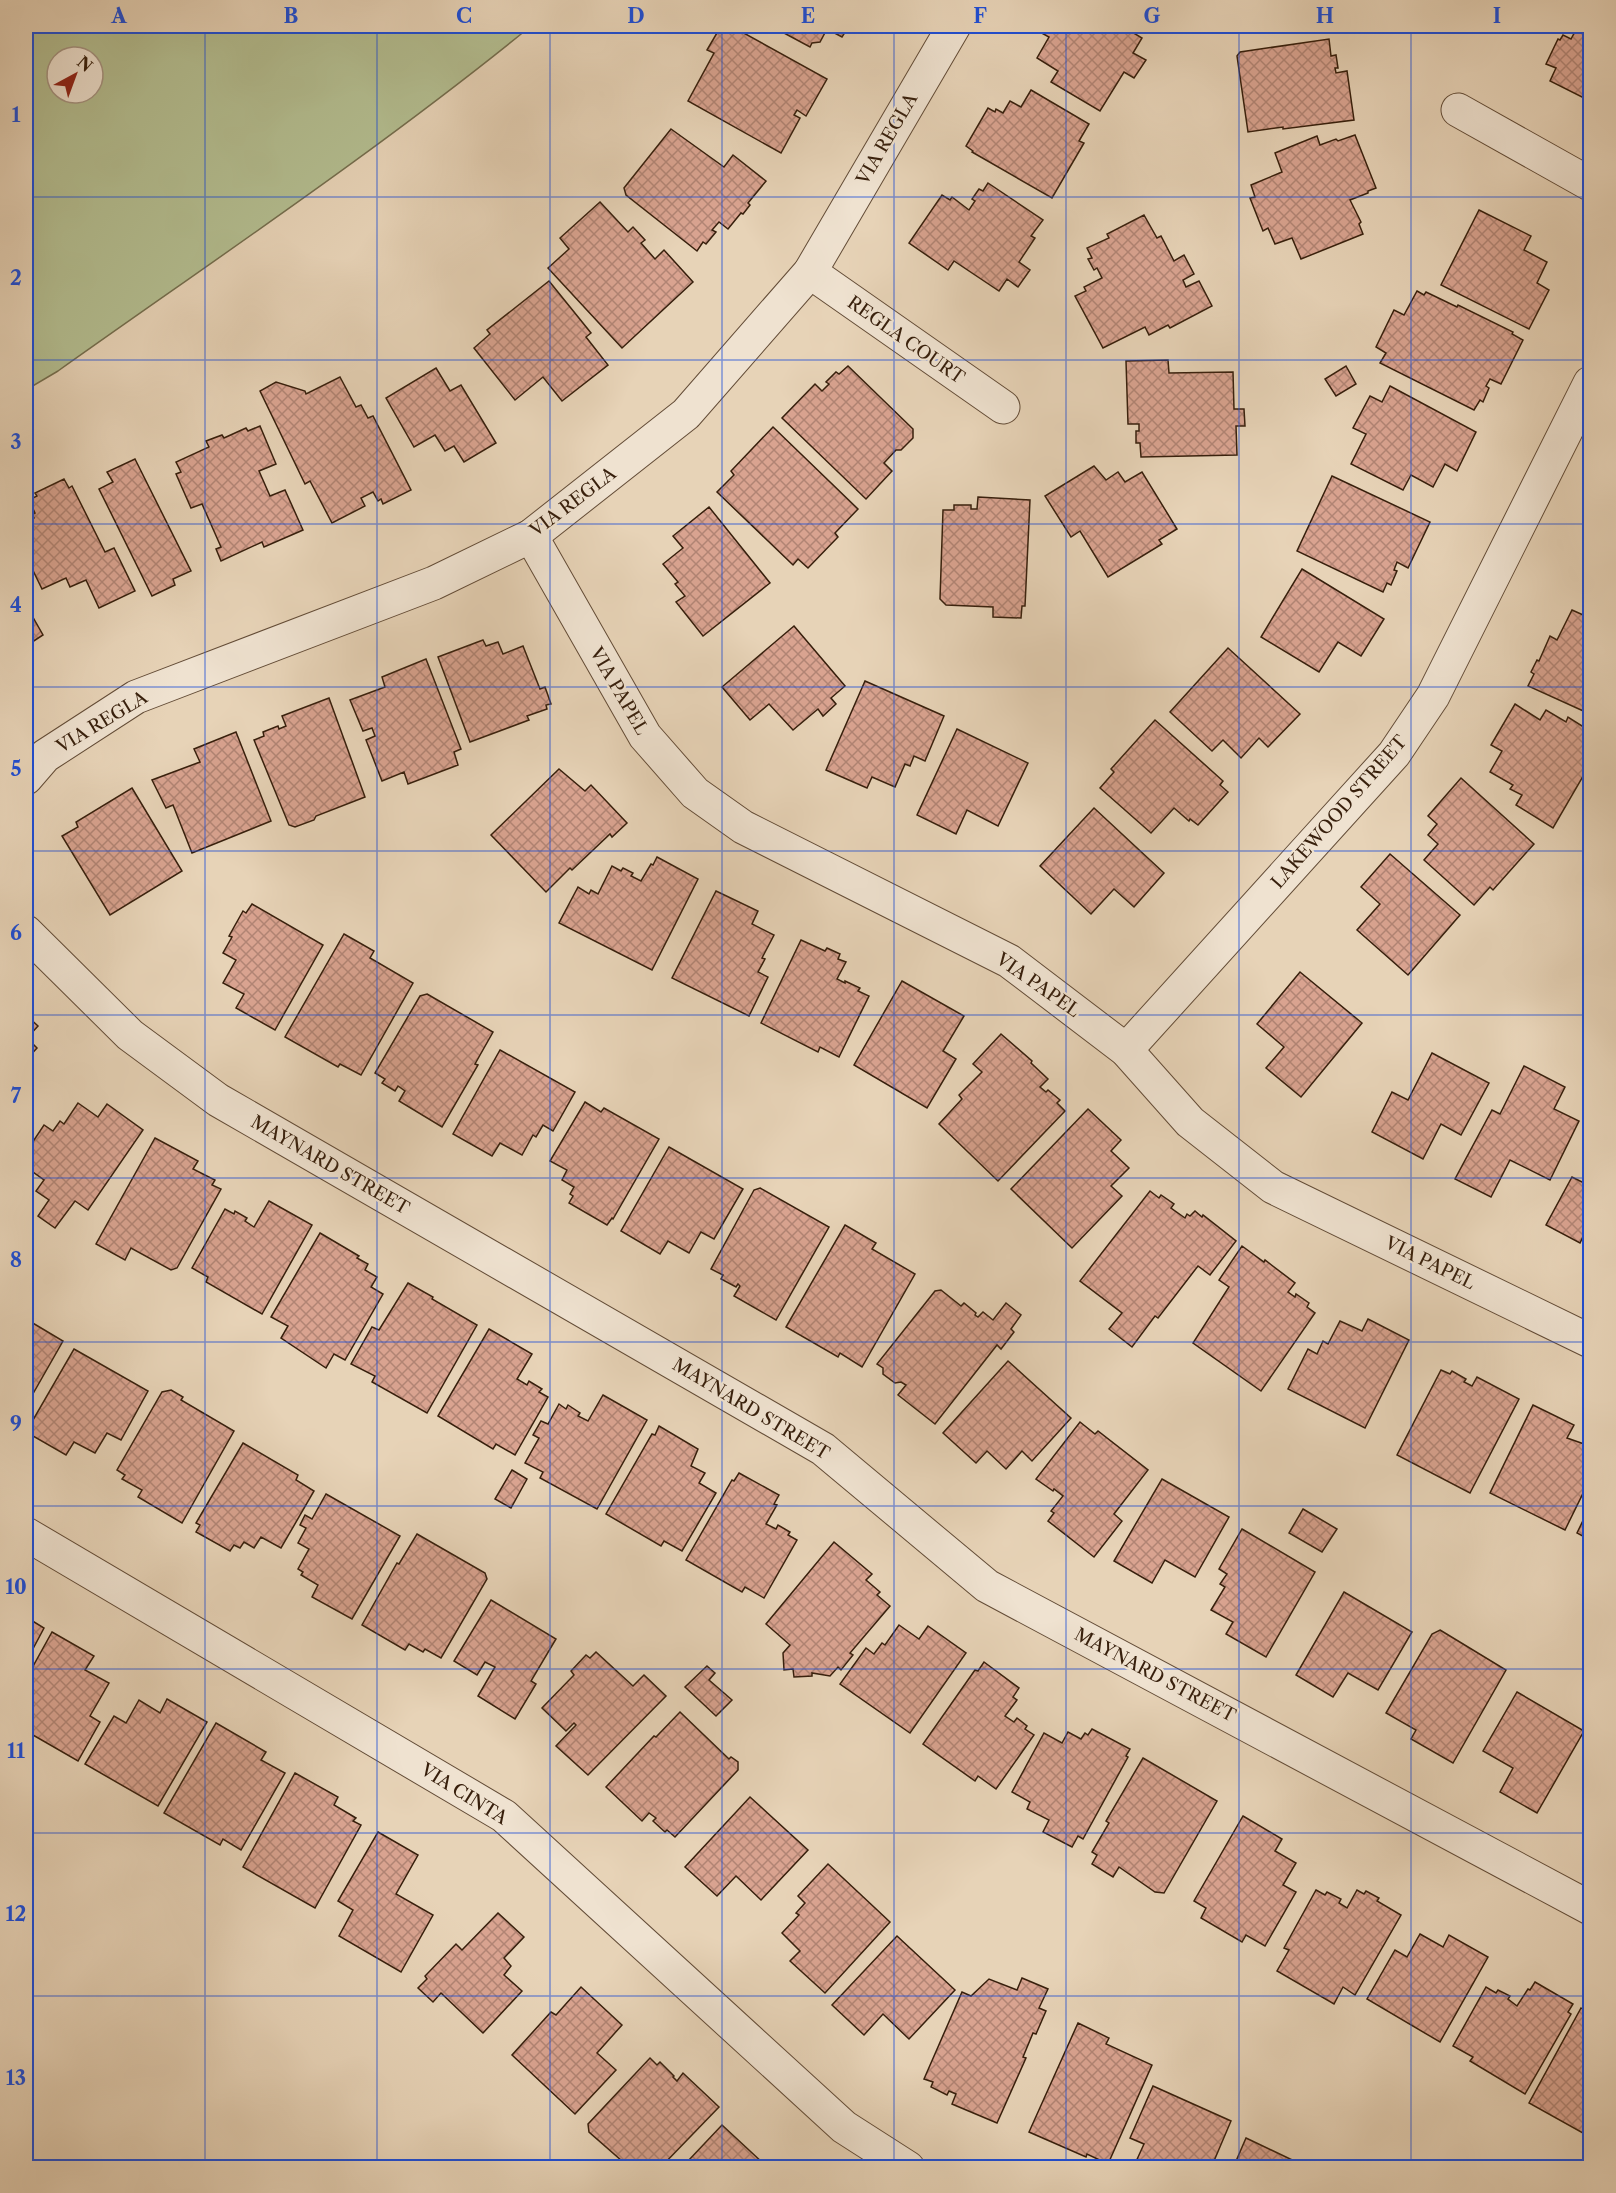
<svg xmlns="http://www.w3.org/2000/svg" width="1616" height="2193" font-family="'Libre Caslon Text',serif">
<style>
.grass{fill:#b3bd90;stroke:#756e4e;stroke-width:1.5;fill-rule:evenodd}
.building{fill:url(#building-cross-hatch);stroke:#371f0c;stroke-width:1.5}
.lines{fill:none;stroke-linecap:round;stroke-linejoin:round}
.minor-casing{stroke:#634c37;stroke-width:35}
.minor{stroke:#efe2d0;stroke-width:33}
.grid{fill:none;stroke:#1d4ed8;stroke-width:1.5;stroke-opacity:0.55}
.labels{text-anchor:middle;dominant-baseline:central;stroke-width:4.5;stroke-linejoin:round;paint-order:stroke}
.street-label{font-size:18px;fill:#371f0c;stroke:#efe2d0}
.neatline{fill:none;stroke:#1d4ed8;stroke-width:2}
.grid-label{font-size:20px;text-anchor:middle;font-weight:bold;fill:#1d4ed8}
</style>
<defs>
<pattern id="building-cross-hatch" width="8" height="8" patternUnits="userSpaceOnUse" patternTransform="scale(1.5)"><rect width="8" height="8" fill="#d9a390"/><path d="M0 0l8 8M0 8l8-8" fill="none" stroke="#b18474"/></pattern>
</defs>
<rect width="100%" height="100%" fill="#e7d3b7"/>
<filter id="stains"><feTurbulence type="fractalNoise" baseFrequency=".00333" numOctaves="4"/><feColorMatrix values="0 0 0 0 .2 0 0 0 0 .09 0 0 0 0 .02 0 0 0 .5 -.17"/></filter>
<radialGradient id="worn" r=".72"><stop offset=".6" stop-color="#630" stop-opacity="0"/><stop offset="1" stop-color="#630" stop-opacity=".3"/></radialGradient>
<!-- grass -->
<path class="grass" d="M26,26H531C380,149 217,258 58,371L26,390ZM57,57H93V93H57Z"/>
<!-- building -->
<g class="building">
<path d="M721,26H731L827,79L806,116L797,110L794,115L800,118L781,153L688,101L714,53L707,50Z"/>
<path d="M771,26H849L842,37L827,29L820,42L812,43L810,47Z"/>
<path d="M1038,26H1122L1142,38L1133,53L1146,60L1134,78L1124,72L1100,111L1051,82L1058,71L1037,58L1049,37L1036,30Z"/>
<path d="M1578,26H1590V101L1550,81L1556,68L1546,64L1558,39L1560,40L1563,35L1571,39Z"/>
<path d="M1329,39L1331,56L1336,55L1338,68H1335L1336,73L1347,71L1354,120L1283,129V127L1248,132L1237,56L1240,52Z"/>
<path d="M1031,90L1089,124L1079,141L1084,143L1052,198L972,152L973,151L966,146L988,108L995,112L996,109L1003,113L1010,101L1021,107Z"/>
<path d="M671,129L724,167L733,155L766,181L748,203L750,205L743,214L741,213L728,229L719,222L712,230L716,232L706,244L703,242L697,251L626,195L624,188Z"/>
<path d="M1355,135L1376,188L1368,191V193L1350,200L1361,222L1359,224L1363,234L1301,259L1292,238L1275,244L1268,228L1263,231L1250,198L1255,197L1251,185L1282,172L1275,153L1317,136L1320,145L1336,139L1338,141Z"/>
<path d="M988,183L1043,220L1031,236L1035,238L1019,262L1030,270L1018,287L1007,279L999,291L954,261L948,270L909,243L942,195L950,200L952,197L969,210L975,201L972,199L979,189L983,191Z"/>
<path d="M600,202L628,232L633,227L645,240L641,243L655,259L664,250L693,282L622,348L548,268L569,249L560,238Z"/>
<path d="M1479,210L1531,236L1524,250L1547,262L1537,283L1549,290L1529,329L1441,285Z"/>
<path d="M1144,215L1157,238L1161,236L1174,261L1184,255L1194,274L1183,280L1186,287L1199,281L1212,306L1170,328L1168,325L1149,335L1145,327L1103,348L1075,296L1086,291L1084,287L1102,278L1097,268L1094,270L1088,259L1092,258L1087,248L1109,238L1107,234Z"/>
<path d="M549,281L591,333L586,337L608,365L562,401L543,377L515,400L474,348L490,334L487,330Z"/>
<path d="M1417,291L1424,295L1426,292L1457,307L1458,305L1513,332L1512,334L1523,340L1501,384L1490,379L1486,386L1489,388L1483,402L1480,400L1474,410L1380,363L1386,353L1376,347L1394,310L1404,315Z"/>
<path d="M1168,360L1169,373L1233,372L1234,409H1244L1245,426H1236L1237,455L1141,457L1140,443H1136V431H1139V424H1128L1126,361Z"/>
<path d="M848,366L913,429V438L901,450H896L884,463L892,471L866,499L782,418L815,384L822,391L829,384L826,382L836,372L839,374Z"/>
<path d="M1346,366L1356,384L1336,396L1325,379Z"/>
<path d="M436,368L450,391L461,385L496,443L464,462L454,446L445,451L435,435L414,447L386,398Z"/>
<path d="M340,377L356,407L361,405L368,418L373,416L411,490L383,504L381,499L378,501L373,492L361,498L365,506L332,523L310,481L305,484L260,391L276,382L305,391L306,394Z"/>
<path d="M1390,386L1476,432L1457,471L1445,464L1433,487L1411,475L1403,490L1351,464L1366,434L1353,428L1370,396L1382,402Z"/>
<path d="M260,426L276,464L259,471L270,496L285,490L303,530L264,547L262,542L221,561L216,549L221,547L202,504L191,508L176,474L181,472L176,462L209,447L206,441L222,435L224,438L246,428L248,431Z"/>
<path d="M773,427L858,509L835,533L838,537L808,568L798,559L793,565L717,492L734,475L731,471Z"/>
<path d="M135,459L191,571L173,579L175,585L152,596L99,489L113,482L107,472Z"/>
<path d="M1094,466L1106,480L1118,472L1125,482L1142,472L1177,529L1159,540L1162,544L1108,577L1080,531L1071,537L1045,496Z"/>
<path d="M1332,476L1430,522L1408,568L1397,562L1394,570L1397,571L1391,585L1387,583L1383,592L1297,551Z"/>
<path d="M64,479L69,488L72,486L105,552L114,548L135,591L99,608L86,580L70,587L66,578L42,589L26,556V522L34,518L32,514L35,513L29,500L37,496L35,493Z"/>
<path d="M978,497L1030,500L1025,606H1022L1021,618L993,617V607L946,605L940,599L943,510H954V505H971V509H977Z"/>
<path d="M709,507L770,583L703,636L676,602L685,596L675,584L678,582L663,564L683,548L673,536Z"/>
<path d="M1302,569L1384,619L1361,656L1338,642L1319,672L1261,637Z"/>
<path d="M26,605L43,635L26,646Z"/>
<path d="M1572,610L1590,618V714L1528,686L1534,674L1531,672L1537,660L1539,661L1550,636L1557,640Z"/>
<path d="M794,626L845,686L831,698L836,704L823,716L818,709L793,730L769,704L750,720L722,687Z"/>
<path d="M483,640L486,646L498,642L503,654L523,646L540,689L545,687L551,704L546,705L547,709L527,716L529,720L470,742L438,657Z"/>
<path d="M1228,648L1300,714L1268,747L1259,738L1241,758L1223,740L1212,751L1170,712Z"/>
<path d="M426,659L461,749L454,752L458,765L408,784L404,772L382,781L366,740L375,736L372,728L363,731L350,700L385,687L382,677Z"/>
<path d="M865,681L944,716L925,761L914,756L910,766L905,764L895,787L872,777L867,788L826,770Z"/>
<path d="M329,698L365,797L316,816L314,820L295,827L289,825L254,740L264,736L263,732L278,726L279,729L286,726L282,716Z"/>
<path d="M1515,704L1540,720L1546,710L1566,722L1568,717L1590,731V774L1586,771L1553,828L1516,805L1522,795L1510,789L1513,785L1490,772L1502,751L1491,745Z"/>
<path d="M1155,720L1223,781L1220,785L1228,792L1198,825L1190,819L1189,821L1174,808L1151,833L1100,788L1114,772L1111,769Z"/>
<path d="M957,729L1028,763L998,826L967,810L956,834L917,815Z"/>
<path d="M236,732L271,821L192,853L173,805L166,808L152,780L200,762L194,749Z"/>
<path d="M559,769L585,791L591,785L627,823L612,837L610,834L572,870L570,868L546,892L491,835Z"/>
<path d="M1461,778L1534,844L1493,890L1490,887L1474,905L1424,860L1438,844L1428,835L1437,824L1428,816Z"/>
<path d="M132,788L182,871L110,915L62,836L78,827L76,822Z"/>
<path d="M1094,808L1164,873L1134,907L1114,889L1091,914L1040,866Z"/>
<path d="M1390,854L1460,915L1408,975L1357,930L1380,904L1361,887Z"/>
<path d="M657,857L698,879L652,970L559,923L578,887L589,894L591,890L598,894L612,866L621,871L623,868L633,873L631,876L641,881L651,864L653,865Z"/>
<path d="M716,891L758,911L752,924L774,935L762,958L765,959L758,972L768,977L749,1016L672,978Z"/>
<path d="M252,904L323,945L275,1030L236,1008L244,994L223,983L236,960L223,953L232,937L229,936L243,911L246,913Z"/>
<path d="M344,934L374,951L370,958L413,983L361,1075L340,1064L338,1067L285,1037Z"/>
<path d="M801,940L825,951L827,948L840,954L838,959L846,962L837,979L845,983V981L860,988L858,991L869,996L839,1057L820,1047L818,1052L761,1023Z"/>
<path d="M1300,972L1362,1023L1301,1097L1266,1068L1284,1047L1257,1024Z"/>
<path d="M902,981L964,1016L943,1051L956,1059L927,1108L854,1065Z"/>
<path d="M427,994L493,1032L475,1064L478,1065L442,1127L399,1101L405,1091L398,1086L395,1091L382,1083L385,1079L375,1073L420,996Z"/>
<path d="M26,1015L38,1026L27,1038L37,1048L26,1060Z"/>
<path d="M1001,1034L1032,1061L1031,1063L1048,1079L1040,1087L1046,1092L1048,1090L1060,1100L1057,1103L1065,1111L998,1181L939,1124L962,1099L959,1095L982,1072L973,1064Z"/>
<path d="M500,1050L575,1092L553,1131L543,1125L536,1137L533,1135L522,1155L500,1143L492,1156L453,1134Z"/>
<path d="M1432,1053L1489,1083L1461,1135L1441,1124L1423,1159L1372,1132L1392,1092L1408,1100Z"/>
<path d="M1524,1066L1565,1087L1554,1109L1579,1121L1550,1180L1510,1160L1491,1197L1455,1179L1492,1110L1500,1114Z"/>
<path d="M585,1102L601,1112L604,1108L659,1139L613,1219L612,1218L607,1225L569,1203L573,1196L570,1194L574,1187L562,1180L567,1170L550,1161Z"/>
<path d="M78,1103L98,1117L107,1104L143,1130L88,1210L75,1201L55,1228L38,1216L49,1200L36,1191L44,1180L26,1167V1152L44,1125L53,1131L60,1121L64,1124Z"/>
<path d="M1088,1109L1121,1140L1111,1151L1129,1168L1111,1186L1122,1196L1072,1248L1011,1189Z"/>
<path d="M155,1138L198,1161L193,1169L215,1180L212,1185L221,1189L177,1268L171,1270L131,1248L125,1260L96,1244Z"/>
<path d="M669,1147L743,1189L714,1239L701,1232L689,1253L668,1241L660,1254L621,1231Z"/>
<path d="M1590,1171V1222L1580,1243L1546,1225L1572,1177L1584,1183Z"/>
<path d="M760,1188L829,1227L776,1320L734,1296L740,1286L738,1284L736,1287L721,1279L723,1275L711,1269L754,1190Z"/>
<path d="M1150,1191L1159,1198L1161,1195L1174,1204L1171,1208L1185,1218L1187,1214L1190,1216L1195,1211L1202,1217L1203,1215L1236,1241L1210,1275L1198,1266L1158,1318L1155,1316L1132,1347L1109,1329L1122,1313L1080,1281Z"/>
<path d="M269,1201L312,1225L262,1314L206,1282L208,1277L192,1268L225,1209L234,1214L235,1211L247,1218L245,1221L254,1227Z"/>
<path d="M845,1225L876,1243L872,1249L915,1274L862,1367L840,1353L838,1357L786,1327Z"/>
<path d="M320,1233L359,1256L357,1258L368,1264L365,1270L377,1277L371,1287L383,1294L345,1360L334,1354L326,1368L281,1338L288,1326L271,1317Z"/>
<path d="M1242,1246L1264,1262L1265,1260L1295,1283L1288,1292L1295,1297L1296,1294L1309,1303L1307,1307L1315,1313L1261,1391L1193,1343L1229,1287L1219,1280Z"/>
<path d="M408,1283L433,1297L432,1299L477,1325L427,1413L372,1382L375,1376L351,1364L372,1327L379,1330Z"/>
<path d="M941,1290L961,1306L964,1303L976,1313L975,1315L978,1317L983,1312L993,1320L1006,1303L1021,1315L1011,1329L1014,1332L1001,1349L997,1345L935,1424L898,1395L906,1385L901,1382L895,1383L883,1374V1368L877,1364L935,1291Z"/>
<path d="M26,1319L63,1341L26,1406Z"/>
<path d="M1368,1319L1409,1340L1365,1428L1288,1389L1308,1349L1317,1354L1323,1341L1328,1344L1340,1321L1362,1331Z"/>
<path d="M489,1329L532,1354L517,1379L527,1385L529,1381L542,1389L539,1392L548,1397L515,1455L496,1444L493,1449L438,1416Z"/>
<path d="M74,1349L148,1391L121,1440L107,1433L95,1453L74,1442L66,1455L26,1432Z"/>
<path d="M1008,1361L1071,1418L1032,1461L1022,1451L1006,1469L987,1451L976,1463L943,1433Z"/>
<path d="M1441,1370L1450,1374L1452,1371L1466,1379L1464,1382L1472,1386L1477,1377L1519,1399L1470,1493L1397,1455Z"/>
<path d="M171,1390L183,1397L181,1400L234,1431L182,1523L138,1497L142,1490L122,1479L125,1475L117,1470L162,1392Z"/>
<path d="M603,1395L647,1420L597,1509L540,1478L543,1472L525,1463L539,1438L533,1435L541,1421L548,1424L559,1404L566,1409L568,1405L580,1413L578,1416L588,1421Z"/>
<path d="M1533,1405L1574,1425L1567,1438L1590,1446V1479L1565,1530L1490,1493Z"/>
<path d="M1080,1422L1095,1434L1098,1431L1148,1470L1114,1514L1122,1521L1094,1557L1048,1521L1054,1513L1051,1511L1063,1496L1054,1489L1053,1491L1036,1479Z"/>
<path d="M659,1426L698,1449L691,1466L705,1473L699,1483L716,1493L682,1551L664,1541L661,1546L606,1514L652,1434L655,1435Z"/>
<path d="M243,1443L298,1475L296,1480L314,1491L281,1548L261,1537L254,1548L244,1542L240,1548L234,1545L230,1551L196,1532L200,1525L196,1523Z"/>
<path d="M512,1470L527,1479L511,1508L495,1499Z"/>
<path d="M739,1473L779,1495L774,1504L777,1505L766,1524L776,1529L778,1525L790,1532L788,1535L797,1540L764,1598L745,1587L742,1592L686,1560L732,1480L734,1481Z"/>
<path d="M1162,1479L1229,1517L1195,1577L1165,1560L1152,1583L1114,1561Z"/>
<path d="M326,1494L400,1536L352,1619L312,1597L318,1585L301,1575L303,1572L298,1569L309,1549L298,1543L306,1528L300,1525L305,1515L312,1519Z"/>
<path d="M1590,1506V1540L1577,1533Z"/>
<path d="M1303,1509L1337,1529L1322,1552L1289,1533Z"/>
<path d="M1242,1529L1315,1572L1266,1657L1226,1634L1233,1622L1211,1610L1225,1587L1220,1584L1227,1574L1219,1569Z"/>
<path d="M417,1534L485,1573L487,1579L441,1658L425,1649L423,1652L409,1644L405,1650L362,1625L397,1563L399,1564Z"/>
<path d="M834,1542L872,1574L866,1580L880,1592L877,1595L890,1606L850,1653L853,1655L841,1670L838,1667L830,1676L812,1673V1676L794,1677L793,1669L784,1670L783,1653L790,1645L766,1624Z"/>
<path d="M1344,1592L1412,1632L1378,1690L1348,1673L1333,1697L1296,1675Z"/>
<path d="M491,1600L556,1639L531,1681L536,1684L515,1719L478,1696L495,1667L485,1662L477,1675L454,1661Z"/>
<path d="M26,1617L44,1628L26,1662Z"/>
<path d="M899,1625L919,1639L928,1626L966,1653L910,1733L840,1684L866,1648L874,1654L882,1643L885,1645Z"/>
<path d="M1440,1630L1506,1670L1453,1763L1411,1739L1416,1730L1386,1713L1432,1634Z"/>
<path d="M52,1632L94,1656L85,1670L109,1683L90,1716L100,1722L78,1761L26,1731V1679Z"/>
<path d="M596,1652L633,1686L644,1675L666,1696L588,1775L556,1746L576,1725L574,1723L566,1731L542,1708L574,1675L571,1671L586,1655L590,1658Z"/>
<path d="M984,1662L1019,1688L1013,1697L1017,1700L1005,1716L1014,1722L1017,1718L1027,1726L1025,1729L1034,1735L996,1789L978,1776L975,1781L923,1744L975,1670L978,1671Z"/>
<path d="M707,1666L715,1673L709,1680L732,1700L716,1716L685,1687Z"/>
<path d="M1517,1692L1584,1731L1537,1813L1500,1792L1513,1768L1483,1751Z"/>
<path d="M167,1699L207,1722L158,1806L85,1764L114,1716L126,1723L139,1700L160,1713Z"/>
<path d="M680,1712L729,1759L731,1757L738,1762V1770L675,1837L667,1830L665,1832L653,1821L656,1818L649,1813L642,1821L606,1787L654,1736L656,1737Z"/>
<path d="M216,1723L266,1752L261,1760L285,1773L241,1850L223,1839L220,1845L164,1813Z"/>
<path d="M1092,1729L1130,1749L1126,1756L1128,1757L1083,1839L1078,1836L1072,1847L1043,1832L1049,1820L1027,1809L1030,1802L1012,1792L1044,1733L1062,1743L1068,1732L1081,1739L1085,1733L1088,1735Z"/>
<path d="M1143,1758L1217,1801L1164,1893L1155,1892L1119,1867L1113,1877L1092,1864L1097,1855L1092,1852L1109,1823L1106,1821Z"/>
<path d="M295,1773L338,1797L334,1805L356,1818L353,1821L361,1825L315,1908L243,1867Z"/>
<path d="M750,1797L808,1850L761,1900L736,1876L717,1896L685,1867Z"/>
<path d="M1243,1816L1282,1839L1275,1851L1296,1863L1283,1885L1296,1892L1265,1946L1246,1935L1242,1942L1201,1918L1206,1908L1194,1901Z"/>
<path d="M378,1832L418,1855L396,1894L433,1915L401,1972L339,1936L353,1910L338,1901Z"/>
<path d="M828,1864L890,1922L825,1993L790,1961L800,1951L782,1933L799,1915L796,1913L805,1903L798,1896Z"/>
<path d="M1316,1890L1325,1895L1327,1892L1341,1899L1339,1903L1347,1908L1357,1890L1364,1894L1366,1891L1379,1898L1377,1901L1401,1915L1355,1995L1343,1987L1334,2004L1277,1971L1289,1950L1284,1948Z"/>
<path d="M498,1913L524,1937L504,1958L511,1966L504,1975L522,1991L483,2033L441,1993L433,2002L418,1988L427,1979L425,1976L456,1944L462,1950Z"/>
<path d="M1420,1934L1443,1947L1449,1935L1488,1957L1440,2042L1367,1999L1395,1950L1407,1957Z"/>
<path d="M897,1936L955,1990L909,2039L883,2014L864,2035L832,2005Z"/>
<path d="M1022,1978L1048,1989L1039,2008L1046,2011L1036,2034L1033,2033L1023,2057L1026,2058L997,2123L952,2104L956,2094L949,2091L947,2095L931,2087L933,2082L924,2079L962,1992L971,1996L989,1979L1017,1990Z"/>
<path d="M1535,1982L1573,2004L1568,2012L1571,2014L1525,2094L1470,2061L1473,2057L1453,2046L1486,1987L1496,1993L1498,1990L1510,1996L1508,1999L1517,2006L1528,1989L1530,1990Z"/>
<path d="M581,1987L622,2025L597,2053L616,2070L575,2114L512,2055L551,2012L556,2015Z"/>
<path d="M1581,2008L1590,2014V2137L1529,2103Z"/>
<path d="M1078,2023L1109,2038L1106,2044L1152,2065L1108,2164L1087,2154L1086,2157L1029,2132Z"/>
<path d="M650,2058L657,2065L660,2062L674,2076L673,2077L677,2081L683,2073L719,2107L660,2168H630L589,2132L588,2124Z"/>
<path d="M1153,2086L1231,2121L1211,2168L1134,2166L1144,2144L1130,2138Z"/>
<path d="M722,2125L764,2164L761,2168H695L688,2161Z"/>
<path d="M1246,2138L1309,2168H1233Z"/>
</g>
<g class="lines">
<!-- minor casing -->
<g class="minor-casing">
<g id="minor">
<path d="M1458,110L1590,184"/>
<path d="M810,272L1003,407"/>
<path d="M531,536L645,736L695,793L743,827L1009,961L1126,1050L1190,1122L1273,1187L1590,1341"/>
<path d="M26,778L45,756L136,697L434,583L531,536L686,414L810,272L954,26"/>
<path d="M26,932L130,1035L218,1100L823,1449L987,1586L1590,1908"/>
<path d="M1126,1050L1394,754L1433,696L1590,383"/>
<path d="M26,1534L504,1816L844,2127L908,2168"/>
</g>
</g>
<!-- minor -->
<use href="#minor" class="minor"/>
</g>
<!-- grid -->
<path class="grid" d="M205,26V2168M377,26V2168M550,26V2168M722,26V2168M894,26V2168M1066,26V2168M1239,26V2168M1411,26V2168M26,197H1590M26,360H1590M26,524H1590M26,687H1590M26,851H1590M26,1015H1590M26,1178H1590M26,1342H1590M26,1506H1590M26,1669H1590M26,1833H1590M26,1996H1590"/>
<g class="labels">
<!-- street labels -->
<g class="street-label">
<text transform="translate(887 139) rotate(-60)">VIA REGLA</text>
<text transform="translate(906 340) rotate(35)">REGLA COURT</text>
<text transform="translate(573 502) rotate(-37)">VIA REGLA</text>
<text transform="translate(619 691) rotate(60)">VIA PAPEL</text>
<text transform="translate(102 722) rotate(-31)">VIA REGLA</text>
<text transform="translate(1339 812) rotate(-49)">LAKEWOOD STREET</text>
<text transform="translate(1038 985) rotate(35)">VIA PAPEL</text>
<text transform="translate(330 1165) rotate(30)">MAYNARD STREET</text>
<text transform="translate(1430 1263) rotate(26)">VIA PAPEL</text>
<text transform="translate(751 1409) rotate(31)">MAYNARD STREET</text>
<text transform="translate(1155 1675) rotate(28)">MAYNARD STREET</text>
<text transform="translate(464 1794) rotate(32)">VIA CINTA</text>
</g>
</g>
<!-- margin -->
<rect width="1616" height="2193" fill="none" stroke="#e7d3b7" stroke-width="66"/>
<!-- north arrow -->
<g transform="translate(75 75) rotate(41)"><circle r="28" fill="#efe2d0" stroke="#a59482" stroke-width="1.5"/>
<path d="M0-4.5L10 22L0 15L-10 22Z" fill="#8f2418"/>
<text y="-9" font-size="16" font-weight="bold" text-anchor="middle" fill="#371f0c">N</text>
</g>
<rect x="33" y="33" width="1550" height="2127" class="neatline"/>
<g class="grid-label">
<text x="119" y="23">A</text>
<text x="291" y="23">B</text>
<text x="464" y="23">C</text>
<text x="636" y="23">D</text>
<text x="808" y="23">E</text>
<text x="980" y="23">F</text>
<text x="1152" y="23">G</text>
<text x="1325" y="23">H</text>
<text x="1497" y="23">I</text>
<text x="16" y="122">1</text>
<text x="16" y="285">2</text>
<text x="16" y="449">3</text>
<text x="16" y="612">4</text>
<text x="16" y="776">5</text>
<text x="16" y="940">6</text>
<text x="16" y="1103">7</text>
<text x="16" y="1267">8</text>
<text x="16" y="1431">9</text>
<text x="16" y="1594">10</text>
<text x="16" y="1758">11</text>
<text x="16" y="1921">12</text>
<text x="16" y="2085">13</text>
</g>
<rect width="100%" height="100%" filter="url(#stains)"/>
<rect width="100%" height="100%" fill="url(#worn)"/>
</svg>
